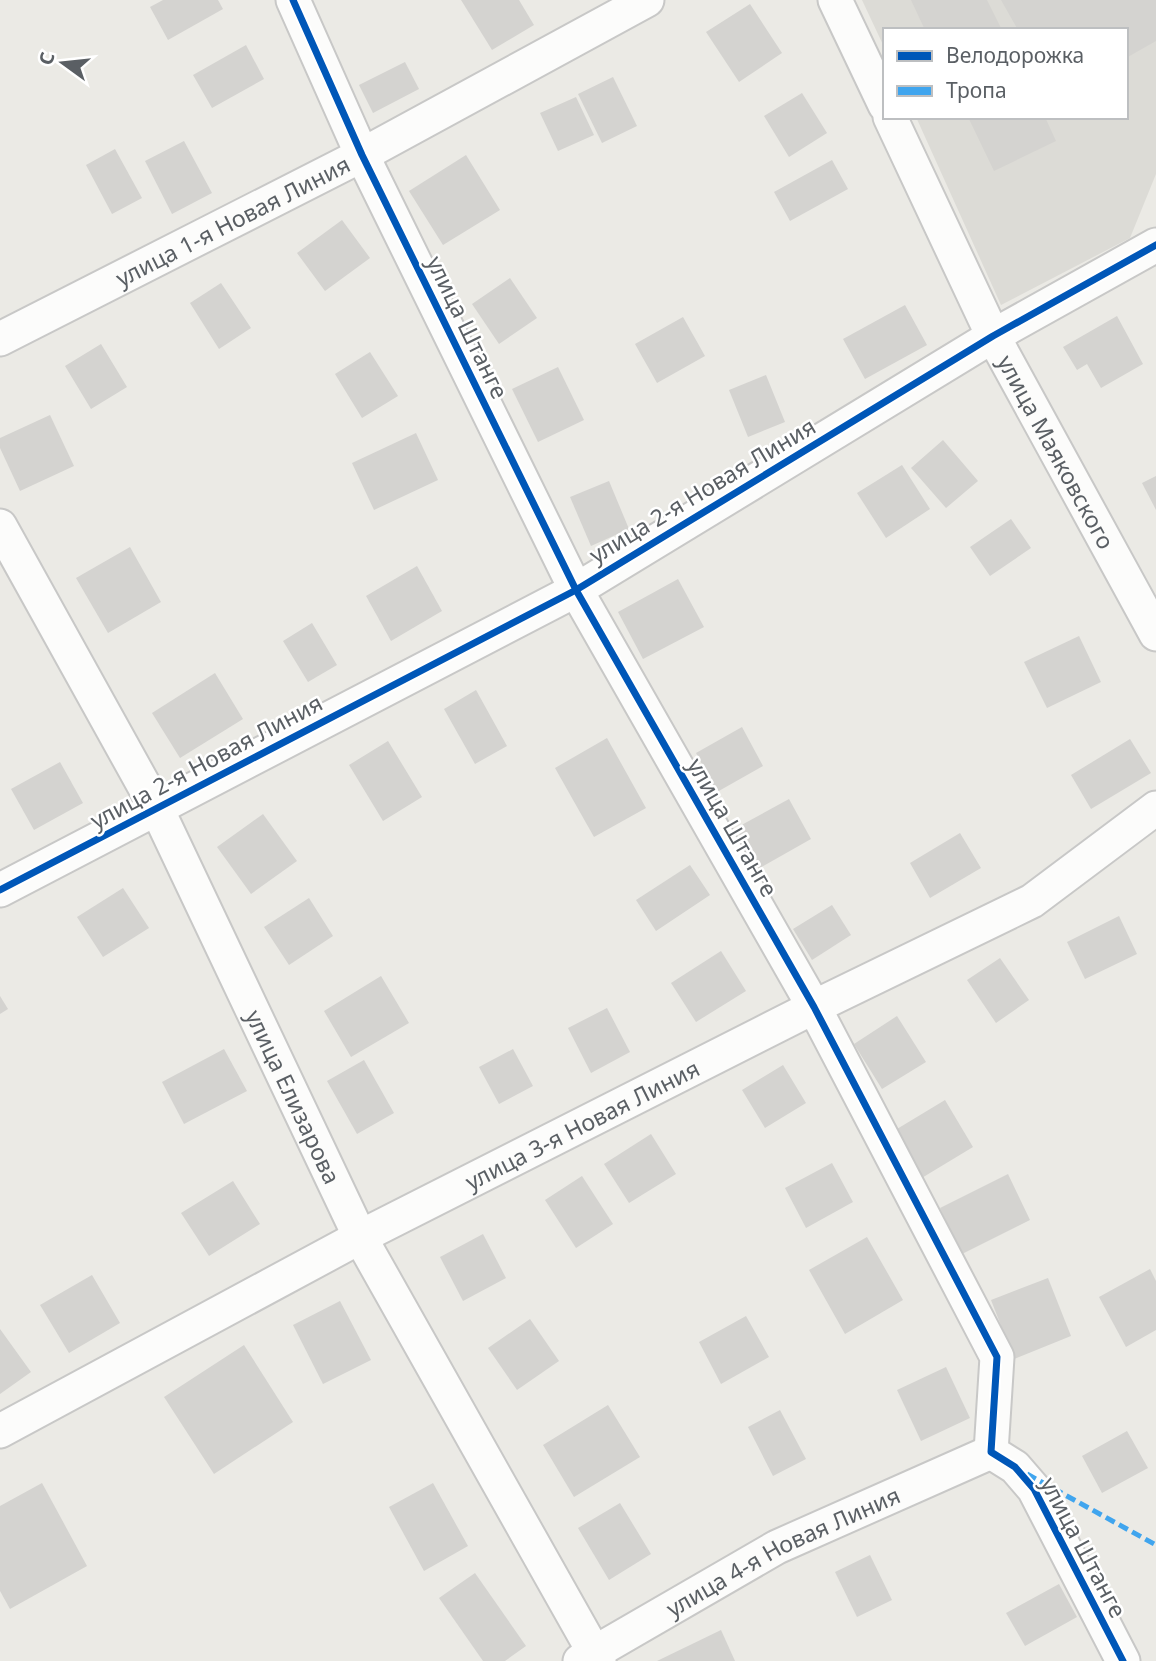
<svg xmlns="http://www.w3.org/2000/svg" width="1156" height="1661" font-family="'Noto Sans',sans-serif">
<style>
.industrial{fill:#dcdbd6}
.building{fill:#d4d3d0}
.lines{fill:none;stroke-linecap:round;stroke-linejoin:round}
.minor-casing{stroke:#c8c8c7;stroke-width:37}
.minor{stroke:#fcfcfb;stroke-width:33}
.quiet{stroke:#40a5ee;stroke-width:5;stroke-dasharray:10 5;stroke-linecap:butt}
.cycleway-casing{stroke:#fff;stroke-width:11}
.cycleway{stroke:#0057b8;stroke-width:7}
.labels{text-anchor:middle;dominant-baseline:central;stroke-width:5;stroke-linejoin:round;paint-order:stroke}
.street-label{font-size:23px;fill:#5a5f64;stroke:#fff}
</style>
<rect width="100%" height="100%" fill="#ebeae5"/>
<!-- industrial -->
<path class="industrial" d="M862,0H1156V174L1130,238L1001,305L916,117H1126V30H885V49Z"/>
<!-- building -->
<g class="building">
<path d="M163,0H218L223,9L168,40L150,7Z"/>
<path d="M461,0H519L534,25L492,50Z"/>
<path d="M911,0H987L1002,30H925Z"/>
<path d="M1001,0H1156V41L1126,58V30H1018Z"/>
<path d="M750,4L782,53L739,82L706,32Z"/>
<path d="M246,45L264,79L212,108L193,75Z"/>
<path d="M405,62L419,89L373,113L359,85Z"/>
<path d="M613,77L637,126L602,143L578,94Z"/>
<path d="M802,93L827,133L789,157L764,116Z"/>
<path d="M576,97L594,135L558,151L540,113Z"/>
<path d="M968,117H1045L1056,141L994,171Z"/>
<path d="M184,141L212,193L172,214L145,161Z"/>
<path d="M115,149L142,198L112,214L86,165Z"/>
<path d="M466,155L500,210L443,245L409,191Z"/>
<path d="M832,160L848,189L790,221L774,192Z"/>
<path d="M342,220L370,258L325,291L297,253Z"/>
<path d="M510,278L537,318L499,344L472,304Z"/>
<path d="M221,283L251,328L219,349L190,303Z"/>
<path d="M905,305L927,345L865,379L843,339Z"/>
<path d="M1117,316L1143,364L1101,388L1087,364L1077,370L1063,347Z"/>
<path d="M683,317L705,356L657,383L635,344Z"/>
<path d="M101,344L127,387L91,409L65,366Z"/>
<path d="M370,352L398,396L362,418L335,374Z"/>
<path d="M558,367L584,420L538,442L512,389Z"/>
<path d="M766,375L785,422L748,437L729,390Z"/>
<path d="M50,415L74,466L20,491L0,448V438Z"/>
<path d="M416,433L438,480L374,510L352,463Z"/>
<path d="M943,440L978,481L946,508L911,468Z"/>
<path d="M902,465L930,509L886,538L857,493Z"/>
<path d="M1156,476V510L1142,483Z"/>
<path d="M609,481L629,529L591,546L570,497Z"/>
<path d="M1011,519L1031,548L990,576L970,547Z"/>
<path d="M130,547L161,602L108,633L76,578Z"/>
<path d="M417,566L442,611L391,641L366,596Z"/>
<path d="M678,579L704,627L643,659L618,612Z"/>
<path d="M312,623L337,665L308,682L283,641Z"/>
<path d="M1079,636L1101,682L1047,708L1024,662Z"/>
<path d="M215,673L243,719L180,758L152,713Z"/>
<path d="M476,690L507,746L475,764L444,709Z"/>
<path d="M742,727L763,766L717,792L696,753Z"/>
<path d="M607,738L646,808L594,837L555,768Z"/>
<path d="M1130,739L1151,773L1091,809L1071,775Z"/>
<path d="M388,741L422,797L383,821L349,765Z"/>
<path d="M60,762L83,803L34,830L11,789Z"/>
<path d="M789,799L811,839L758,869L736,828Z"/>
<path d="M263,814L297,861L251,894L217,847Z"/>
<path d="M960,833L981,868L930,898L910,863Z"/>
<path d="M690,865L710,895L656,931L636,900Z"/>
<path d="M123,888L149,928L103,957L77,917Z"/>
<path d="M309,898L333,936L289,965L264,927Z"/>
<path d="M832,905L851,935L812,960L793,929Z"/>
<path d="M1119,916L1137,954L1085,979L1067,942Z"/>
<path d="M721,951L746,991L696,1022L671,983Z"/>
<path d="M1000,958L1029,1000L996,1023L967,980Z"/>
<path d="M381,976L409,1023L351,1057L324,1011Z"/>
<path d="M0,996L8,1009L0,1014Z"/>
<path d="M607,1008L630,1052L591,1073L568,1028Z"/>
<path d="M897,1016L926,1062L882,1089L854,1044Z"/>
<path d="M224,1049L247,1091L184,1124L162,1082Z"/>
<path d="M513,1049L533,1086L499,1104L479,1067Z"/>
<path d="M364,1060L394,1113L357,1134L327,1081Z"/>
<path d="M783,1065L806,1103L765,1128L742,1090Z"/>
<path d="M945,1100L973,1147L920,1179L892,1132Z"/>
<path d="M651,1134L676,1174L629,1203L604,1164Z"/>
<path d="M832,1163L853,1202L806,1228L785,1188Z"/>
<path d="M1008,1174L1030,1220L962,1254L940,1208Z"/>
<path d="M582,1176L613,1224L576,1248L545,1200Z"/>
<path d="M233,1181L260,1224L209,1256L181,1213Z"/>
<path d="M483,1234L506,1278L463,1301L440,1257Z"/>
<path d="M867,1237L903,1300L845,1334L809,1270Z"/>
<path d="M1150,1269L1156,1281V1330L1126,1347L1099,1297Z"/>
<path d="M92,1275L120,1323L69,1353L40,1305Z"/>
<path d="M1048,1278L1071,1336L1014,1359L991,1300Z"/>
<path d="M340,1301L371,1360L323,1384L293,1325Z"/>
<path d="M746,1316L769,1357L721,1384L699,1342Z"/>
<path d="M530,1319L559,1361L517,1390L488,1348Z"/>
<path d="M0,1329L31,1372L0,1394Z"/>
<path d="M244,1345L293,1422L214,1474L164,1397Z"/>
<path d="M946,1367L970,1418L921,1441L897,1390Z"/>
<path d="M608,1405L640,1457L574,1497L543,1445Z"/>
<path d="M780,1410L806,1459L773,1476L748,1427Z"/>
<path d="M1127,1431L1148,1468L1102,1493L1082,1456Z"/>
<path d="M42,1483L87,1566L10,1609L0,1591V1506Z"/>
<path d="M433,1483L468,1546L424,1571L389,1507Z"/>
<path d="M620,1503L651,1554L609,1580L578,1528Z"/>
<path d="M870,1555L892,1600L857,1617L835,1572Z"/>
<path d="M475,1573L526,1646L505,1661H483L439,1598Z"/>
<path d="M1059,1584L1077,1617L1025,1646L1006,1613Z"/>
<path d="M721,1630L735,1661H657Z"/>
</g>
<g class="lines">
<!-- minor casing -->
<g class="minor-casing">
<g id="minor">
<path d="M293,0L362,155L576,590L814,1007L997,1357L991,1452L1015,1467L1034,1489L1123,1661"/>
<path d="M835,0L885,105"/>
<path id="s1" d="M890,117L993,336L1156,634"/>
<path id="s2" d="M0,339L362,155L647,0"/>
<path id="s3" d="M0,526L157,809L360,1237L599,1661"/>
<path d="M0,890L576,590L993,336L1156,245"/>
<path id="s4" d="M0,1431L360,1237L814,1007L1032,901L1156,808"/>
<path id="s5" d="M580,1661L777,1547L991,1452"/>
</g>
</g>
<!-- minor -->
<use href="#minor" class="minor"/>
<!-- quiet -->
<path class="quiet" d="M1027,1474L1156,1545"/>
<!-- cycleway casing -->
<g class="cycleway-casing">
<g id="cycleway">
<path d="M293,0L362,155L576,590L814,1007L997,1357L991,1452L1015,1467L1034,1489L1123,1661"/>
<path d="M0,890L576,590L993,336L1156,245"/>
</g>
</g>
<!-- cycleway -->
<use href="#cycleway" class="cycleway"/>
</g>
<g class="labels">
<!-- street labels -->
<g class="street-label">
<text stroke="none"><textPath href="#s2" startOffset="261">улица 1-я Новая Линия</textPath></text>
<text transform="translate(468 327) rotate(64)">улица Штанге</text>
<text stroke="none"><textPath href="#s1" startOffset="374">улица Маяковского</textPath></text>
<text transform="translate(702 490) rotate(-31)">улица 2-я Новая Линия</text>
<text transform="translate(206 761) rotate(-28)">улица 2-я Новая Линия</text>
<text transform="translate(733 827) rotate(60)">улица Штанге</text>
<text stroke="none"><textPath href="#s3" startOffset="642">улица Елизарова</textPath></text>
<text stroke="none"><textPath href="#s4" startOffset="658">улица 3-я Новая Линия</textPath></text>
<text transform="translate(1084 1547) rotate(62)">улица Штанге</text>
<text stroke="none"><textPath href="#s5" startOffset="231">улица 4-я Новая Линия</textPath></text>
</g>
</g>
<!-- legend -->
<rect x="883" y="28" width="245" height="91" fill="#ffffff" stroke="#bdbfc1" stroke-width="2"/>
<rect x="897" y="51" width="35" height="10" fill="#0057b8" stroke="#bdbfc1" stroke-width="2"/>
<text x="946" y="63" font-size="21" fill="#5a5f64">Велодорожка</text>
<rect x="897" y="86" width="35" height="10" fill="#40a5ee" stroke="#bdbfc1" stroke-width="2"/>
<text x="946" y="98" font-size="21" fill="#5a5f64">Тропа</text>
<!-- north arrow -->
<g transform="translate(63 63) rotate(285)" stroke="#ffffff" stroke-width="5" paint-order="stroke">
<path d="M0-5L12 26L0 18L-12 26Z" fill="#5a5f64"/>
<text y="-10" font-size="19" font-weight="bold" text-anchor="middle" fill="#5a5f64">С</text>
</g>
</svg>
